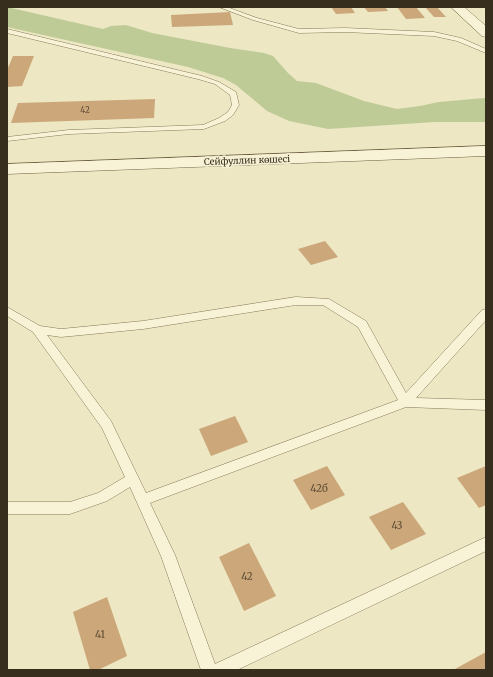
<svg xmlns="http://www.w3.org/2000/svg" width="493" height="677" font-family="Merriweather,serif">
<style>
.green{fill:#becb97}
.building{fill:#cba77a}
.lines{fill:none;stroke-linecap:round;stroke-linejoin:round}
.service-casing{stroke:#88795a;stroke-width:1}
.tertiary-casing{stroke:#88795a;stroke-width:1}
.secondary-casing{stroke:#695a3d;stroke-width:1}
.service{fill:#f8f3d6;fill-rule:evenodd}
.tertiary{fill:#f8f3d6;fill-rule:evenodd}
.secondary{fill:#f8f3d6;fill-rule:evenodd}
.labels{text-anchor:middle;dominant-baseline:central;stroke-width:3.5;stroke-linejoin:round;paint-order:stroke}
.number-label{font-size:8px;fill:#5d4c35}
.far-street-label{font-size:9px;fill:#382e1e;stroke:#f5f0d3}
.near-number-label{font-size:10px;fill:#5d4c35}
</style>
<rect width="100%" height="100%" fill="#ede7c3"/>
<!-- green -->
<path class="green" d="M7,7L103,29L111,26L126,25L152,33L230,48L264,53L273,56L288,73L297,81L316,83L364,101L397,109L420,106L439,102L484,98L486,99V122H435L328,129L289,121L267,111L236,85L223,78L188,67L7,27Z"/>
<!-- building -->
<g class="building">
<path d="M331,7H351L355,13L336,14Z"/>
<path d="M364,7H385L388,11L368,12Z"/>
<path d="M397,7H416L425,18L406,19Z"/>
<path d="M425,7H437L446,17H434Z"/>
<path d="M230,12L233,25L172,27L171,15Z"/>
<path d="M13,56H34L22,86L7,87V70Z"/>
<path d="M155,99L154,118L11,123L18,103Z"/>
<path d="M325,241L338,257L311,265L298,249Z"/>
<path d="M235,416L248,442L211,456L199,429Z"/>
<path d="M327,466L345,495L311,510L293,480Z"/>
<path d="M486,466V505L479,508L457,478Z"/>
<path d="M403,502L426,534L391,550L369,517Z"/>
<path d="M249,543L276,596L244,611L219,557Z"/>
<path d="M107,597L127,656L98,670H90L73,612Z"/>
<path d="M486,652V670H456L455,669Z"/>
</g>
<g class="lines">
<!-- service casing -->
<g class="service-casing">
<g id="service">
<path d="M219,7H227L257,18L299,29L345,28L434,32L461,38L486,49V53L457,41L434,36L345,32L299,33L253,20Z"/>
<path d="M7,29L202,76L219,82L236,92L239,105L233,115L225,121L204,129L69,134L7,141V137L69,130L203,125L219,118L228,112L232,105L230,95L215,84L198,79L7,33Z"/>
<path d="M296,297L329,299L366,321L406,393L482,310L486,309V320L416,398L486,400V410L406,407L150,503L175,555L215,664L486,537V551L237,670H201L161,556L130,487L107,501L70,514H7V502H70L98,493L125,477L102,428L33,332L7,316V307L40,326L61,329L143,321ZM296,305H323L358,327L398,400L146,493L111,421L47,335L61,337L143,329Z"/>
</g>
</g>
<!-- tertiary casing -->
<g class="tertiary-casing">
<path id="tertiary" d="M451,7H464L486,26V37L482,36Z"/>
</g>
<!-- secondary casing -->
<g class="secondary-casing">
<path id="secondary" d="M486,146V156L7,174V164Z"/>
</g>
<!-- service -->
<use href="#service" class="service"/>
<!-- tertiary -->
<use href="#tertiary" class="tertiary"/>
<!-- secondary -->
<use href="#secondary" class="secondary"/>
</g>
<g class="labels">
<!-- number labels -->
<g class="number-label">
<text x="85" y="110">42</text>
</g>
<!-- far-street labels -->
<g class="far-street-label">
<text transform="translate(247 160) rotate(-2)">Сейфуллин көшесі</text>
</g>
<!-- near-number labels -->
<g class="near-number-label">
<text x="319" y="488">42б</text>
<text x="397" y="525">43</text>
<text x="247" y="576">42</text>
<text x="100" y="634">41</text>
</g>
</g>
<!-- border -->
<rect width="493" height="677" fill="none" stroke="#382e1e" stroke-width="16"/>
</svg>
